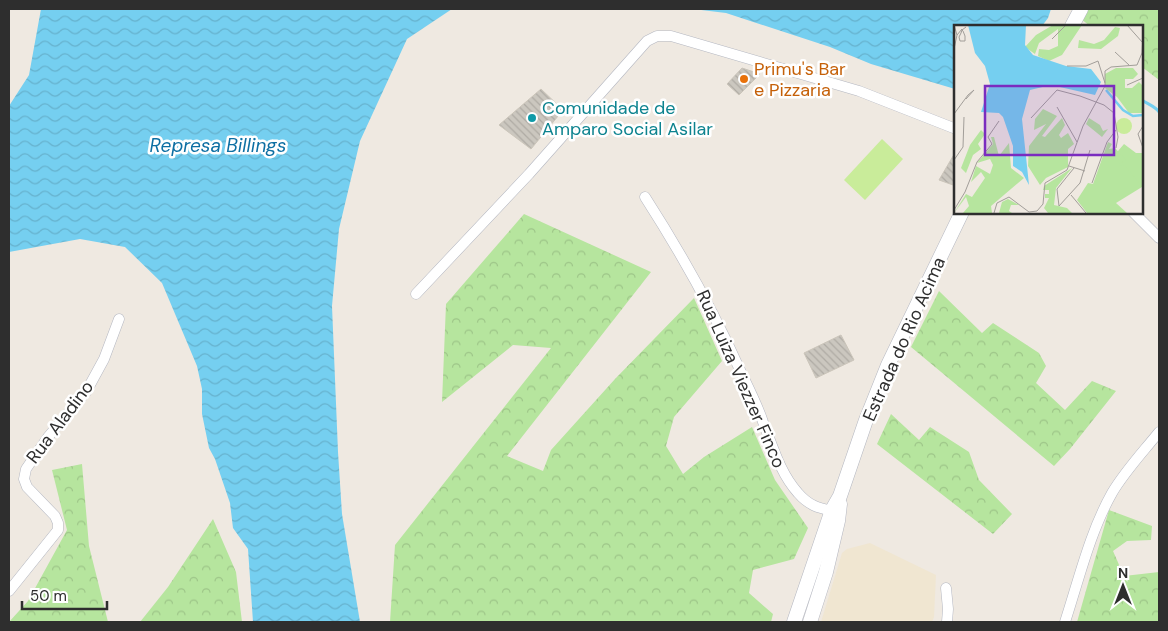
<svg xmlns="http://www.w3.org/2000/svg" width="1168" height="631" font-family="'DM Sans',sans-serif">
<style>
.education{fill:#f0e6d1}
.forest{fill:url(#forest-crowns)}
.pitch{fill:#c9ec9a}
.water{fill:url(#water-waves)}
.lines{fill:none;stroke-linecap:round;stroke-linejoin:round}
.stream{stroke:#75cff0;stroke-width:3}
.building{fill:url(#building-back-hatch);stroke:#cbc5ba}
.minor-casing{stroke:#b4b7c1;stroke-width:11}
.secondary-casing{stroke:#b4b7c1;stroke-width:15}
.minor{stroke:#fff;stroke-width:10}
.secondary{stroke:#fff;stroke-width:14}
.food-dot{fill:#e8710a;stroke:#fff;stroke-width:2}
.culture-dot{fill:#0f9aa8;stroke:#fff;stroke-width:2}
.labels{text-anchor:middle;dominant-baseline:central;stroke-width:5;stroke-linejoin:round;paint-order:stroke}
.food-label{font-size:18px;fill:#c56008;stroke:#fff;text-anchor:start}
.culture-label{font-size:18px;fill:#0d838f;stroke:#fff;text-anchor:start}
.street-label{font-size:18px;fill:#2e2e2e;stroke:#fff}
.water-label{font-size:19px;font-style:italic;fill:#0d6fa3;stroke:#fff}
.inset-river{fill:none;stroke:#75cff0;stroke-width:2.5}
.inset-road{fill:none;stroke:#a29e99;stroke-width:1}
.view{fill:#7b2cbf;fill-opacity:0.15;stroke:#7b2cbf;stroke-width:2.5}
.inset-edge{fill:none;stroke:#2e2e2e;stroke-width:2.5}
</style>
<defs>
<pattern id="forest-crowns" width="20" height="18" patternUnits="userSpaceOnUse" patternTransform="scale(1.25)"><rect width="20" height="18" fill="#b6e59e"/><path d="M2 6a3 3 0 1 1 6 0M12 15a3 3 0 1 1 6 0" fill="none" stroke="#9dc588"/></pattern>
<pattern id="water-waves" width="16" height="10" patternUnits="userSpaceOnUse" patternTransform="scale(1.25)"><rect width="16" height="10" fill="#75cff0"/><path d="M0 5q4-4 8 0t8 0" fill="none" stroke="#66b2ce"/></pattern>
<pattern id="building-back-hatch" width="6" height="6" patternUnits="userSpaceOnUse" patternTransform="scale(1.25)"><rect width="6" height="6" fill="#cbc7bf"/><path d="M-1 5l2 2M0 0l6 6M5-1l2 2" fill="none" stroke="#afaba4"/></pattern>
</defs>
<rect width="100%" height="100%" fill="#efe9e1"/>
<!-- education -->
<path class="education" d="M870,543L936,575L934,617L932,622H821L842,553L847,549Z"/>
<!-- forest -->
<g class="forest">
<path d="M1083,9H1159V80L1142,67V26H1090L1081,19Z"/>
<path d="M524,214L651,272L507,456L543,471L551,450L615,379L694,298L722,361L674,417L666,446L683,474L704,457L752,427L775,480L808,528L794,559L753,570L749,593L773,614L771,622H390L395,545L551,348L513,345L442,402L446,304Z"/>
<path d="M939,291L982,333L993,323L1039,353L1046,366L1036,383L1065,410L1092,381L1116,391L1070,449L1054,466L911,347Z"/>
<path d="M891,414L919,440L930,427L969,452L979,480L1012,514L993,534L877,444Z"/>
<path d="M82,464L89,546L108,622H9L28,601L67,530L52,470Z"/>
<path d="M1109,510L1152,526L1151,540L1127,541L1113,551L1124,576L1159,572V622H1077Z"/>
<path d="M213,519L236,572L242,622H140L168,587Z"/>
</g>
<!-- pitch -->
<path class="pitch" d="M882,139L903,159L865,200L844,180Z"/>
<!-- water -->
<g class="water">
<path d="M41,9H452L407,39L360,141L339,229L332,306L338,452L342,514L360,622H253L248,549L233,528L230,503L215,459L209,448L202,414V389L197,366L162,283L125,247L80,239L9,252V106L29,75Z"/>
<path d="M693,9H1051L1048,18L1042,26H956L955,89L871,64L830,47L726,13Z"/>
</g>
<g class="lines">
<!-- stream -->
<path class="stream" d="M1142,100C1147,104 1155,106 1159,112"/>
</g>
<!-- building -->
<g class="building">
<path d="M742,68L760,74L739,95L727,84Z"/>
<path d="M541,89L563,110L531,149L499,125Z"/>
<path d="M956,151V186L939,180Z"/>
<path d="M841,335L854,360L816,378L804,353Z"/>
</g>
<g class="lines">
<!-- minor casing -->
<g class="minor-casing">
<g id="minor">
<path d="M645,197C681,253 713,310 740,370C748,387 757,404 763,422C773,447 780,473 798,493C810,507 820,508 837,512"/>
<path d="M1133,212L1159,238"/>
<path d="M416,294L529,174L647,41L657,36H671L859,91L956,129"/>
<path d="M946,588L948,609L947,622"/>
<path d="M9,591L58,530V523L55,516L27,487L24,479L26,469L48,437L86,392L104,359L119,319"/>
<path d="M1065,622C1079,579 1090,532 1112,493C1125,471 1143,452 1159,432"/>
</g>
</g>
<!-- secondary casing -->
<g class="secondary-casing">
<g id="secondary">
<path d="M1072,26L1081,9"/>
<path d="M794,622L832,510L840,496L866,420L888,365L962,212"/>
<path d="M810,622L826,572L838,521L840,504"/>
</g>
</g>
<!-- minor -->
<use href="#minor" class="minor"/>
<!-- secondary -->
<use href="#secondary" class="secondary"/>
</g>
<!-- markers -->
<circle class="food-dot" cx="744" cy="79" r="5"/>
<circle class="culture-dot" cx="532" cy="118" r="5"/>
<g class="labels">
<!-- food labels -->
<g class="food-label">
<text x="754" y="69">Primu's Bar<tspan x="754" dy="21">e Pizzaria</tspan></text>
</g>
<!-- culture labels -->
<g class="culture-label">
<text x="542" y="108">Comunidade de<tspan x="542" dy="21">Amparo Social Asilar</tspan></text>
</g>
<!-- street labels -->
<g class="street-label">
<text transform="translate(904 339) rotate(-66)">Estrada do Rio Acima</text>
<text transform="translate(741 379) rotate(66)">Rua Luiza Viezzer Finco</text>
<text transform="translate(60 422) rotate(-53)">Rua Aladino</text>
</g>
<!-- water labels -->
<g class="water-label">
<text x="218" y="145">Represa Billings</text>
</g>
</g>
<!-- overview -->
<g transform="translate(954 25)">
<rect width="189" height="189" fill="#efe9e1"/>
<path d="M170,119L182,128H189L188,162L177,161L161,148L164,126Z" fill="#b6e59e"/>
<path d="M99,0H128L108,30L95,36L84,31L85,24L95,25L104,21V4L85,18L81,29L71,22L82,10ZM161,2L166,3L164,11L147,24L124,23L125,15L140,19L150,15ZM162,43H179L184,49L179,54H171V63H178L185,57L189,61V88H175L163,72L151,63V49ZM89,84L103,91L88,111L91,112L108,93L111,100L105,110L107,113L114,108L120,119L114,124V142L92,153L86,160L74,141L75,121L92,99L80,105L81,94ZM135,93L146,100L149,106L154,104L148,112L132,99ZM27,105L31,109L24,119L27,124L19,130L12,148L7,143L16,120ZM37,112H40L45,131L55,118L57,143L70,153L37,181L38,188H9L15,181L12,172L0,188L12,169L18,172L31,153L27,147L17,157L22,141L36,149L39,140L36,134L23,138L39,119ZM154,117L158,119L155,124L161,123L172,135L165,139L166,141L171,140L188,162L162,178L173,188H133L123,175L134,158L139,159ZM118,143L102,163L100,180L113,183L118,188H94L90,183L95,173H91V169H95V165H89L90,161ZM54,174L65,180H57L55,186L58,188H45L48,177Z" fill="#b6e59e"/>
<path d="M162 101a8 8 0 1 1 16 0a8 8 0 1 1-16 0Z" fill="#c9ec9a"/>
<path d="M14,0H72L71,20L79,30L112,41L137,44L147,57L141,70L97,60L76,65L68,94L75,160L68,147L59,141V121L49,92L45,88L27,87L36,59L31,41L21,28Z" fill="#75cff0"/>
<path class="inset-river" d="M152,65L169,85L179,91L189,90"/>
<path class="inset-road" d="M173,0L189,18M3,10L8,4V5L9,6L11,11V16H6L5,12L7,8L8,5L12,2M98,14L112,0M0,24L3,10L0,0M161,27L175,40M113,41H132L144,36L151,58M173,60L189,53M103,82L123,117M0,89L14,70L20,65L12,74M77,93L103,65L126,71L150,80L160,88L164,112L162,123M189,101L184,109L189,123M0,135L9,122L10,92M115,141L131,146M120,143L103,164L105,181L126,158L136,125M113,145L129,101L151,61V46L157,42L183,40L188,28L189,11M138,158L153,117L162,105M117,170L132,188M0,185L11,167L23,137L38,119L34,112L45,96M40,188L43,178L55,172L75,187L83,186L89,179L91,158L113,145"/>
<path class="view" d="M31,61H160V130H31Z"/>
<rect width="189" height="189" class="inset-edge"/>
</g>
<!-- border -->
<rect width="1168" height="631" fill="none" stroke="#2e2e2e" stroke-width="20"/>
<!-- north arrow -->
<g transform="translate(1123 586)" stroke="#ffffff" stroke-width="4" paint-order="stroke">
<path d="M0-4L9 19L0 12L-9 19Z" fill="#2e2e2e"/>
<text y="-8" font-size="14" font-weight="bold" text-anchor="middle" fill="#2e2e2e">N</text>
</g>
<!-- scale -->
<path d="M22 601v8h85v-8" fill="none" stroke="#2e2e2e" stroke-width="2.5"/>
<text x="30" y="601" font-size="15" fill="#2e2e2e" stroke="#ffffff" stroke-width="4" paint-order="stroke">50 m</text>
</svg>
